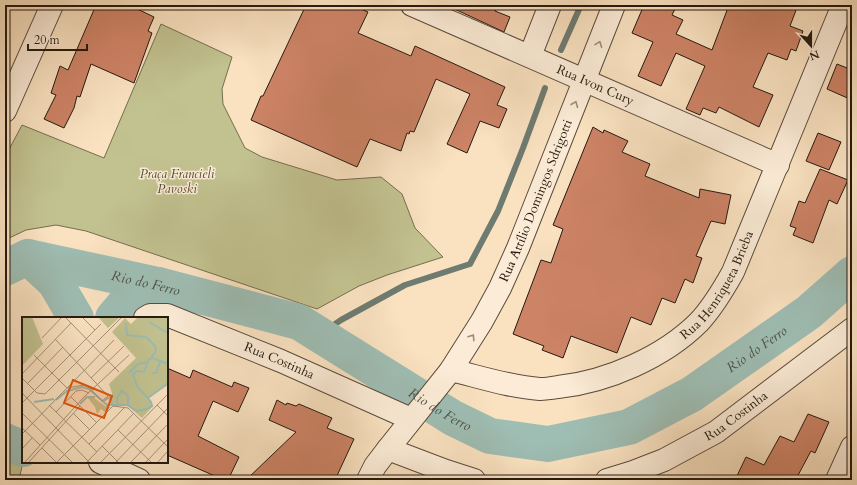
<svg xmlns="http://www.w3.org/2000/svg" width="857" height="485" font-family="Cardo,serif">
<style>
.green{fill:#c2c290;stroke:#746e50}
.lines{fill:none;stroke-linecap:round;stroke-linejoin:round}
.stream{stroke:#6e7b71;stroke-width:6}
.river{stroke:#9ebdb3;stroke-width:36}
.building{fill:#cd8366;stroke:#25190f}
.street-casing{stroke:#5a4b3c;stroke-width:24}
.street{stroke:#fcecd7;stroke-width:22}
.oneway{stroke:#9b8d7d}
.labels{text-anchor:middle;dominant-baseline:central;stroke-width:3;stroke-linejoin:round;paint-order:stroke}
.street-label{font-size:13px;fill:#25190f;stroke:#fcecd7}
.park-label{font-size:13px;font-style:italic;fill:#544c36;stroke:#fcecd7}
.water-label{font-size:14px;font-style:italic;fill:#4f5248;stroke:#fcecd7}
.inset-river{fill:none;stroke:#9ebdb3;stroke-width:2}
.inset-road{fill:none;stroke:#a5927a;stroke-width:1}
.view{fill:#de560c;fill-opacity:0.15;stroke:#de560c;stroke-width:2}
.inset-edge{fill:none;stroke:#25190f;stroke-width:2}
</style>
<rect width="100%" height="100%" fill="#fae2c1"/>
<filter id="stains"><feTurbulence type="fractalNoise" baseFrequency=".005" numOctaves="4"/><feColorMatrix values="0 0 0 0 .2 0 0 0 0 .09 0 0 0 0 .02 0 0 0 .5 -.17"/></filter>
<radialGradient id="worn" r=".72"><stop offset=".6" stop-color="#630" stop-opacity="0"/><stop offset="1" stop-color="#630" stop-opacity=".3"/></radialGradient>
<!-- green -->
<g class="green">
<path d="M161,24L232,57L222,89L223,104L245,148L262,157L337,180L381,177L402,194L415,228L443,257L387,275L359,286L317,309L86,231L56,225L26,230L5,240V157L22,125L104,158Z"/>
<path d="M5,441L23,449V462L19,480H5Z"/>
</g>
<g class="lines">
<!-- stream -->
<g class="stream">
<path d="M561,50L581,5"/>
<path d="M319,335L341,320L405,285L470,264L498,211L523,148L545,88"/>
</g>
<!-- river -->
<g class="river">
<path d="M28,257L55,282L76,318"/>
<path id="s1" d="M5,268L28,257L158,285L299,322L453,418L490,436L548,444L629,427L692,394L809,312L852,274"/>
<path d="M113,318L124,305L158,285"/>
<path d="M5,441L23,449"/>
</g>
</g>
<!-- building -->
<g class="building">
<path d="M96,5H129L154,17L148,31L152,33L134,83L91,64L80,97L77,96L74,108L64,128L44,119L56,95L51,93L60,66L68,70Z"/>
<path d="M306,5H352L368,12L358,33L411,56L415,46L505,87L497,105L507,109L499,128L480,121L467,153L447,144L470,94L436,79L414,132L410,131L409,134L407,133L401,151L370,139L357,167L251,120L261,96H263Z"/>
<path d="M446,5H498L495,11L510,17L504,32Z"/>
<path d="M644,5H677L672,15L683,20L676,34L712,50L729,5H798L790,26L803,31L796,51L791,49L787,60L768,53L753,87L773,95L759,127L719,107L716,113L703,108L700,115L686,109L705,66L676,53L661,86L638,76L653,42L632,33Z"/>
<path d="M837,64L852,70V100L827,89Z"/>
<path d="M593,127L603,133L604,130L628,141L622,152L650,164L645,176L699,198L700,189L731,195L725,224L711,221L696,256L702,258L693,283L685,279L675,303L662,298L651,325L631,317L617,353L571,336L563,358L542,350L544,346L513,334L541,260L551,263L563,229L553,225Z"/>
<path d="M818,133L841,142L829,170L806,161Z"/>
<path d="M820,169L848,180L837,204L829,200L813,243L793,235L796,228L790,226L799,201L805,203Z"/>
<path d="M167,368L190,378L193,370L232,387L234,382L249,388L238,412L213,401L198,436L239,457L228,480H224L167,455Z"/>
<path d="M277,400L286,405L287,403L296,406L299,404L332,418L327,428L354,439L335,480H246L296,432L269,420Z"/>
<path d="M808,414L829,422L815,453L811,451L796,479L797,480H735L746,457L764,465L780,436L794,442Z"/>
</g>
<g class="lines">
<!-- street casing -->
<g class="street-casing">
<g id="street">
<path id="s2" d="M412,5L778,165"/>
<path d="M530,56L550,5"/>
<path d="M5,111L52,5"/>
<path id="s3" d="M145,318L150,315H167L281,361L411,419"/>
<path id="s4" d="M451,370C480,377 510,387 540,389C546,389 552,388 558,387C607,382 664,357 699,322C713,307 723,290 733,272L843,5"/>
<path d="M388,449L446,471L474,480"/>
<path d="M100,462L139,480"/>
<path id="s5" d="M368,480L375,466L388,449L451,370L482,321L500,288L518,248L614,5"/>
<path id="s6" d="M607,480L633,472L664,460L716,432L852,329"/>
<path d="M837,480L852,447"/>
</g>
</g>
<!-- street -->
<use href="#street" class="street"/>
</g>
<!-- one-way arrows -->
<defs><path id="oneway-chevron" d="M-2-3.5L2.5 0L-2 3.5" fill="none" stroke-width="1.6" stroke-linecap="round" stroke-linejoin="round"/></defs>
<g class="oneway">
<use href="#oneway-chevron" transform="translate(599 44) rotate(-69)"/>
<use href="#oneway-chevron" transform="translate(575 104) rotate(-68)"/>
<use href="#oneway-chevron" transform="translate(472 337) rotate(-57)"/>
</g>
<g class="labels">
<!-- street labels -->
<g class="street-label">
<text stroke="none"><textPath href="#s2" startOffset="200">Rua Ivon Cury</textPath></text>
<text stroke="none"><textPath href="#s5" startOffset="328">Rua Attílio Domingos Sdrigotti</textPath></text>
<text stroke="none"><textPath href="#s4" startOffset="308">Rua Henriqueta Brieba</textPath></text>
<text stroke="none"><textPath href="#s3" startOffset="144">Rua Costinha</textPath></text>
<text stroke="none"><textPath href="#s6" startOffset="145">Rua Costinha</textPath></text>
</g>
<!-- park labels -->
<g class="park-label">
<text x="177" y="174">Praça Francieli<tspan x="177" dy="15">Pavoski</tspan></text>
</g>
<!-- water labels -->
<g class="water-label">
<text stroke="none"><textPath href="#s1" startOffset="146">Rio do Ferro</textPath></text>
<text stroke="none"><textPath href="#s1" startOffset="818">Rio do Ferro</textPath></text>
<text stroke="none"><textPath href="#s1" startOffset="470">Rio do Ferro</textPath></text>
</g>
</g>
<!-- overview -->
<g transform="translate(22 317)">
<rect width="146" height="146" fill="#fae2c1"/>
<path d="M0,0H10L21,27L0,49ZM76,0H98L86,11ZM116,0H146V68L127,81L131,89L120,101L105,88L89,87L90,76L87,67L114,41L90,15L103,1L109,7ZM66,81H72L83,89L89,90L83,95L79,92L75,97L73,90Z" fill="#c2c290"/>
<path class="inset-river" d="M127,5L146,16M104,6L105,18L124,20L133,29L134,34L129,41M107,56L116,47L126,45M130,56H134L139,43M126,81L146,66M34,83L45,74L60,70L67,72L85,88H105L115,94L125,92L130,89L129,85L115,69L111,58L114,54L122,55L127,42L131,41L146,47M12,85L32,82M80,85L88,80L90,88M58,87L65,80H73M95,88V81L100,74L106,79V88"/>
<path class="inset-road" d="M43,0L97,55M60,0L73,13M20,21L40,0M33,22L86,79L80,84L70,74M12,38L45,71M0,57L49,6M0,61L15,76L23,77L100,0M69,61L102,29M6,66L41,30M45,71L62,68L72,73M0,76L68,146M49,80L74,105M0,86L79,7M27,88L75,135M135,88L146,99M34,95L54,74L60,73L67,76M0,96L51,146M51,96L67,112M0,111L18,128M96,113L130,146M0,117L92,23M67,127L103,90M80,129L97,146M20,131L35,146M0,132L10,121M2,146L62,80L107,38M6,146L58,89M34,146L91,89L106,91L146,130M64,146L112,96M78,146L146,77M93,146L146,91M108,146L146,107M123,146L146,122M135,146L146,134"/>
<path class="view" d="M51,63L90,79L82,101L42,86Z"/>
<rect width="146" height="146" class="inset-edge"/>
</g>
<!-- margin -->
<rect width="857" height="485" fill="none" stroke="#fae2c1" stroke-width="20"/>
<rect x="6" y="6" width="845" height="473" fill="none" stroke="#25190f" stroke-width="2"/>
<rect x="10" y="10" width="837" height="465" fill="none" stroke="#25190f"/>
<!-- north arrow -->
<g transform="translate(811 46) rotate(159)" stroke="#fcecd7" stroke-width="3" paint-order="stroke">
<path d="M0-3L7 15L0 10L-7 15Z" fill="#25190f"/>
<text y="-6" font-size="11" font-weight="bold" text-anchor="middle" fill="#25190f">N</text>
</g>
<!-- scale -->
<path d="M28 44v6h59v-6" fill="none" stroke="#25190f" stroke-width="2"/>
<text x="34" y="44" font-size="12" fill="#25190f" stroke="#fcecd7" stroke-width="3" paint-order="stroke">20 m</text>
<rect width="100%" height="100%" filter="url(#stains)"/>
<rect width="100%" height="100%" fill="url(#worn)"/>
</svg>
